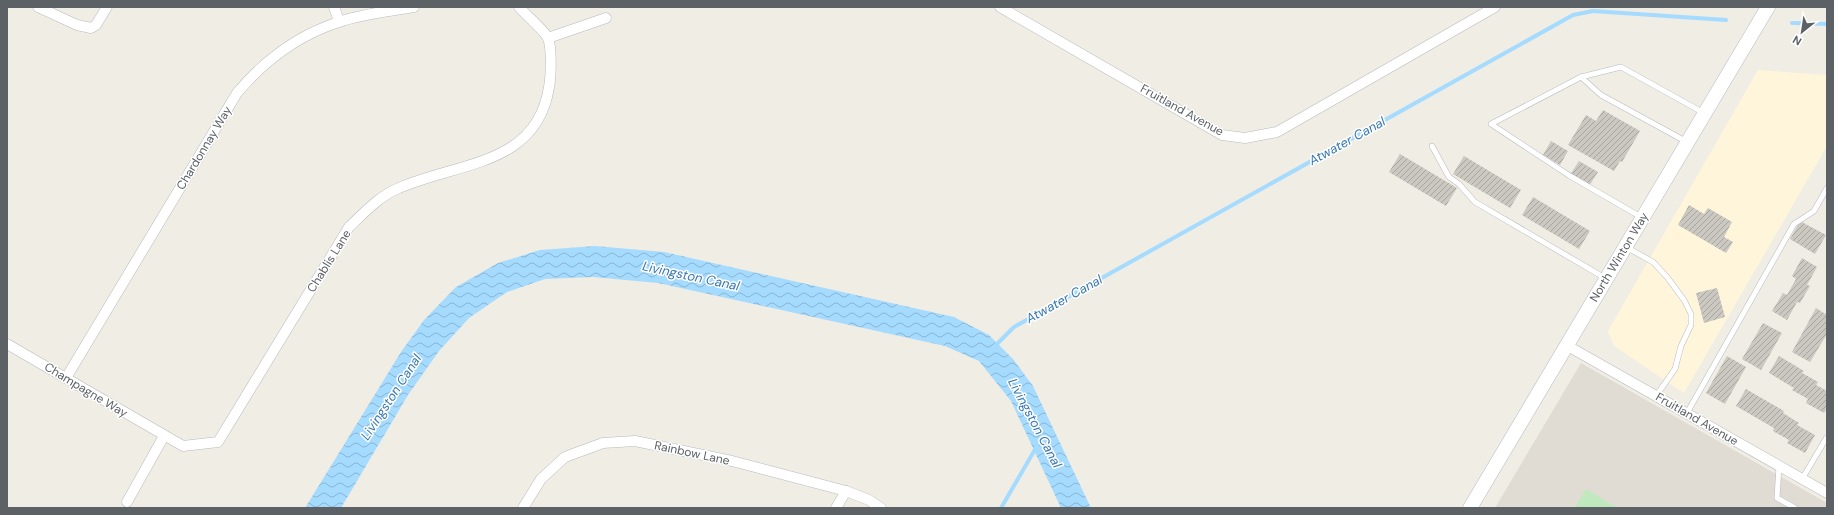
<svg xmlns="http://www.w3.org/2000/svg" width="1834" height="515" font-family="'DM Sans',sans-serif">
<style>
.commercial{fill:#fff5da}
.education{fill:#e0dcd3}
.pitch{fill:#c0e9be}
.water{fill:url(#water-waves)}
.lines{fill:none;stroke-linecap:round;stroke-linejoin:round}
.stream{stroke:#a5dbff;stroke-width:4}
.building{fill:url(#building-hatch)}
.lane-casing{stroke:#b7babf;stroke-width:6}
.street-casing{stroke:#b7babf;stroke-width:11}
.secondary-casing{stroke:#b7bbc1;stroke-width:15}
.lane{stroke:#fff;stroke-width:5}
.street{stroke:#fff;stroke-width:10}
.secondary{stroke:#fff;stroke-width:14}
.labels{text-anchor:middle;dominant-baseline:central;stroke-width:3;stroke-linejoin:round;paint-order:stroke}
.street-label{font-size:12px;fill:#5c6166;stroke:#fff}
.water-label{font-size:13px;font-style:italic;fill:#3676b1;stroke:#fff}
</style>
<defs>
<pattern id="water-waves" width="16" height="10" patternUnits="userSpaceOnUse"><rect width="16" height="10" fill="#a5dbff"/><path d="M0 5q4-4 8 0t8 0" fill="none" stroke="#8ab5d2"/></pattern>
<pattern id="building-hatch" width="6" height="6" patternUnits="userSpaceOnUse"><rect width="6" height="6" fill="#cbc7c1"/><path d="M-1 1l2-2M0 6l6-6M5 7l2-2" fill="none" stroke="#a8a5a1"/></pattern>
</defs>
<rect width="100%" height="100%" fill="#f0ede4"/>
<!-- commercial -->
<path class="commercial" d="M1758,70L1827,75V146L1684,393L1614,346L1608,331Z"/>
<!-- education -->
<path class="education" d="M1581,363L1827,503V508H1495Z"/>
<!-- pitch -->
<path class="pitch" d="M1586,489L1618,508H1575Z"/>
<!-- water -->
<path class="water" d="M595,246L664,252L954,317L989,335L1013,359L1033,386L1091,508H1061L1011,401L979,361L945,346L658,283L593,277L545,279L507,292L469,318L439,351L408,395L341,508H305L401,352L424,320L456,287L498,263L540,250Z"/>
<g class="lines">
<!-- stream -->
<g class="stream">
<path d="M1792,23L1827,24"/>
<path d="M995,346L1014,327L1573,15L1593,11L1726,20"/>
<path d="M1001,508L1037,446"/>
</g>
</g>
<!-- building -->
<g class="building">
<path d="M1603,110L1640,131L1622,162L1620,161L1614,171L1568,145L1586,115L1596,121Z"/>
<path d="M1551,141L1568,151L1560,165L1543,155Z"/>
<path d="M1400,154L1457,188L1446,206L1389,172Z"/>
<path d="M1464,156L1521,190L1510,208L1453,174Z"/>
<path d="M1579,161L1598,172L1589,186L1570,175Z"/>
<path d="M1533,197L1590,231L1579,249L1522,215Z"/>
<path d="M1689,205L1704,214L1708,208L1732,222L1724,237L1733,242L1726,253L1678,225Z"/>
<path d="M1800,221L1826,235L1815,254L1790,239Z"/>
<path d="M1802,258L1817,267L1807,285L1810,286L1800,303L1797,302L1787,320L1772,311L1783,293L1787,295L1796,279L1792,276Z"/>
<path d="M1717,288L1725,317L1704,323L1696,293Z"/>
<path d="M1816,308L1827,315V334L1810,362L1792,352Z"/>
<path d="M1763,323L1782,333L1761,370L1742,359Z"/>
<path d="M1727,356L1746,367L1725,404L1706,393Z"/>
<path d="M1779,356L1804,371L1802,373L1818,382L1816,385L1827,391V408L1824,413L1806,403L1808,399L1792,390L1794,388L1769,373Z"/>
<path d="M1746,389L1784,411L1783,413L1799,423L1797,425L1815,435L1805,453L1787,443L1789,440L1773,431L1774,428L1736,406Z"/>
</g>
<g class="lines">
<!-- lane casing -->
<g class="lane-casing">
<g id="lane">
<path d="M1581,77L1601,95L1687,142"/>
<path d="M1432,146L1449,177L1459,184L1475,202L1605,278"/>
<path d="M1641,217L1570,176L1491,124L1581,77L1621,67L1704,113"/>
<path d="M1626,247L1653,262L1667,277L1684,300L1691,314V325L1681,346L1675,369L1656,396"/>
<path d="M1687,413L1794,224L1814,211L1827,188"/>
<path d="M1779,466L1777,498L1795,508"/>
<path d="M1802,479L1827,437"/>
</g>
</g>
<!-- street casing -->
<g class="street-casing">
<g id="street">
<path d="M38,7L77,25L91,28L96,25L107,7"/>
<path d="M334,7L339,21"/>
<path d="M1000,7L1222,135L1245,138L1277,132L1495,7"/>
<path d="M548,38L606,18"/>
<path d="M7,344L183,446L218,442L349,227C364,213 379,196 399,188C458,162 537,166 549,87C551,77 552,48 548,38C545,31 525,14 519,7"/>
<path d="M1566,345L1827,493"/>
<path d="M66,378L237,93C264,61 298,35 339,22C360,14 391,11 414,7"/>
<path d="M127,502L164,436"/>
<path d="M523,508L541,479L565,457L603,443L635,441L732,461L846,491L869,500L881,508"/>
<path d="M836,508L846,491"/>
</g>
</g>
<!-- secondary casing -->
<g class="secondary-casing">
<path id="secondary" d="M1470,508L1768,7"/>
</g>
<!-- lane -->
<use href="#lane" class="lane"/>
<!-- street -->
<use href="#street" class="street"/>
<!-- secondary -->
<use href="#secondary" class="secondary"/>
</g>
<g class="labels">
<!-- street labels -->
<g class="street-label">
<text transform="translate(1182 110) rotate(29)">Fruitland Avenue</text>
<text transform="translate(204 148) rotate(-59)">Chardonnay Way</text>
<text transform="translate(1619 257) rotate(-59)">North Winton Way</text>
<text transform="translate(329 261) rotate(-58)">Chablis Lane</text>
<text transform="translate(86 390) rotate(31)">Champagne Way</text>
<text transform="translate(1697 419) rotate(30)">Fruitland Avenue</text>
<text transform="translate(692 453) rotate(12)">Rainbow Lane</text>
</g>
<!-- water labels -->
<g class="water-label">
<text transform="translate(1347 141) rotate(-29)">Atwater Canal</text>
<text transform="translate(691 276) rotate(12)">Livingston Canal</text>
<text transform="translate(1064 299) rotate(-29)">Atwater Canal</text>
<text transform="translate(391 397) rotate(-57)">Livingston Canal</text>
<text transform="translate(1035 423) rotate(62)">Livingston Canal</text>
</g>
</g>
<!-- border -->
<rect width="1834" height="515" fill="none" stroke="#5c6166" stroke-width="16"/>
<!-- north arrow -->
<g transform="translate(1802 32) rotate(210)" stroke="#ffffff" stroke-width="3" paint-order="stroke">
<path d="M0-3L7 15L0 10L-7 15Z" fill="#5c6166"/>
<text y="-6" font-size="11" font-weight="bold" text-anchor="middle" fill="#5c6166">N</text>
</g>
</svg>
